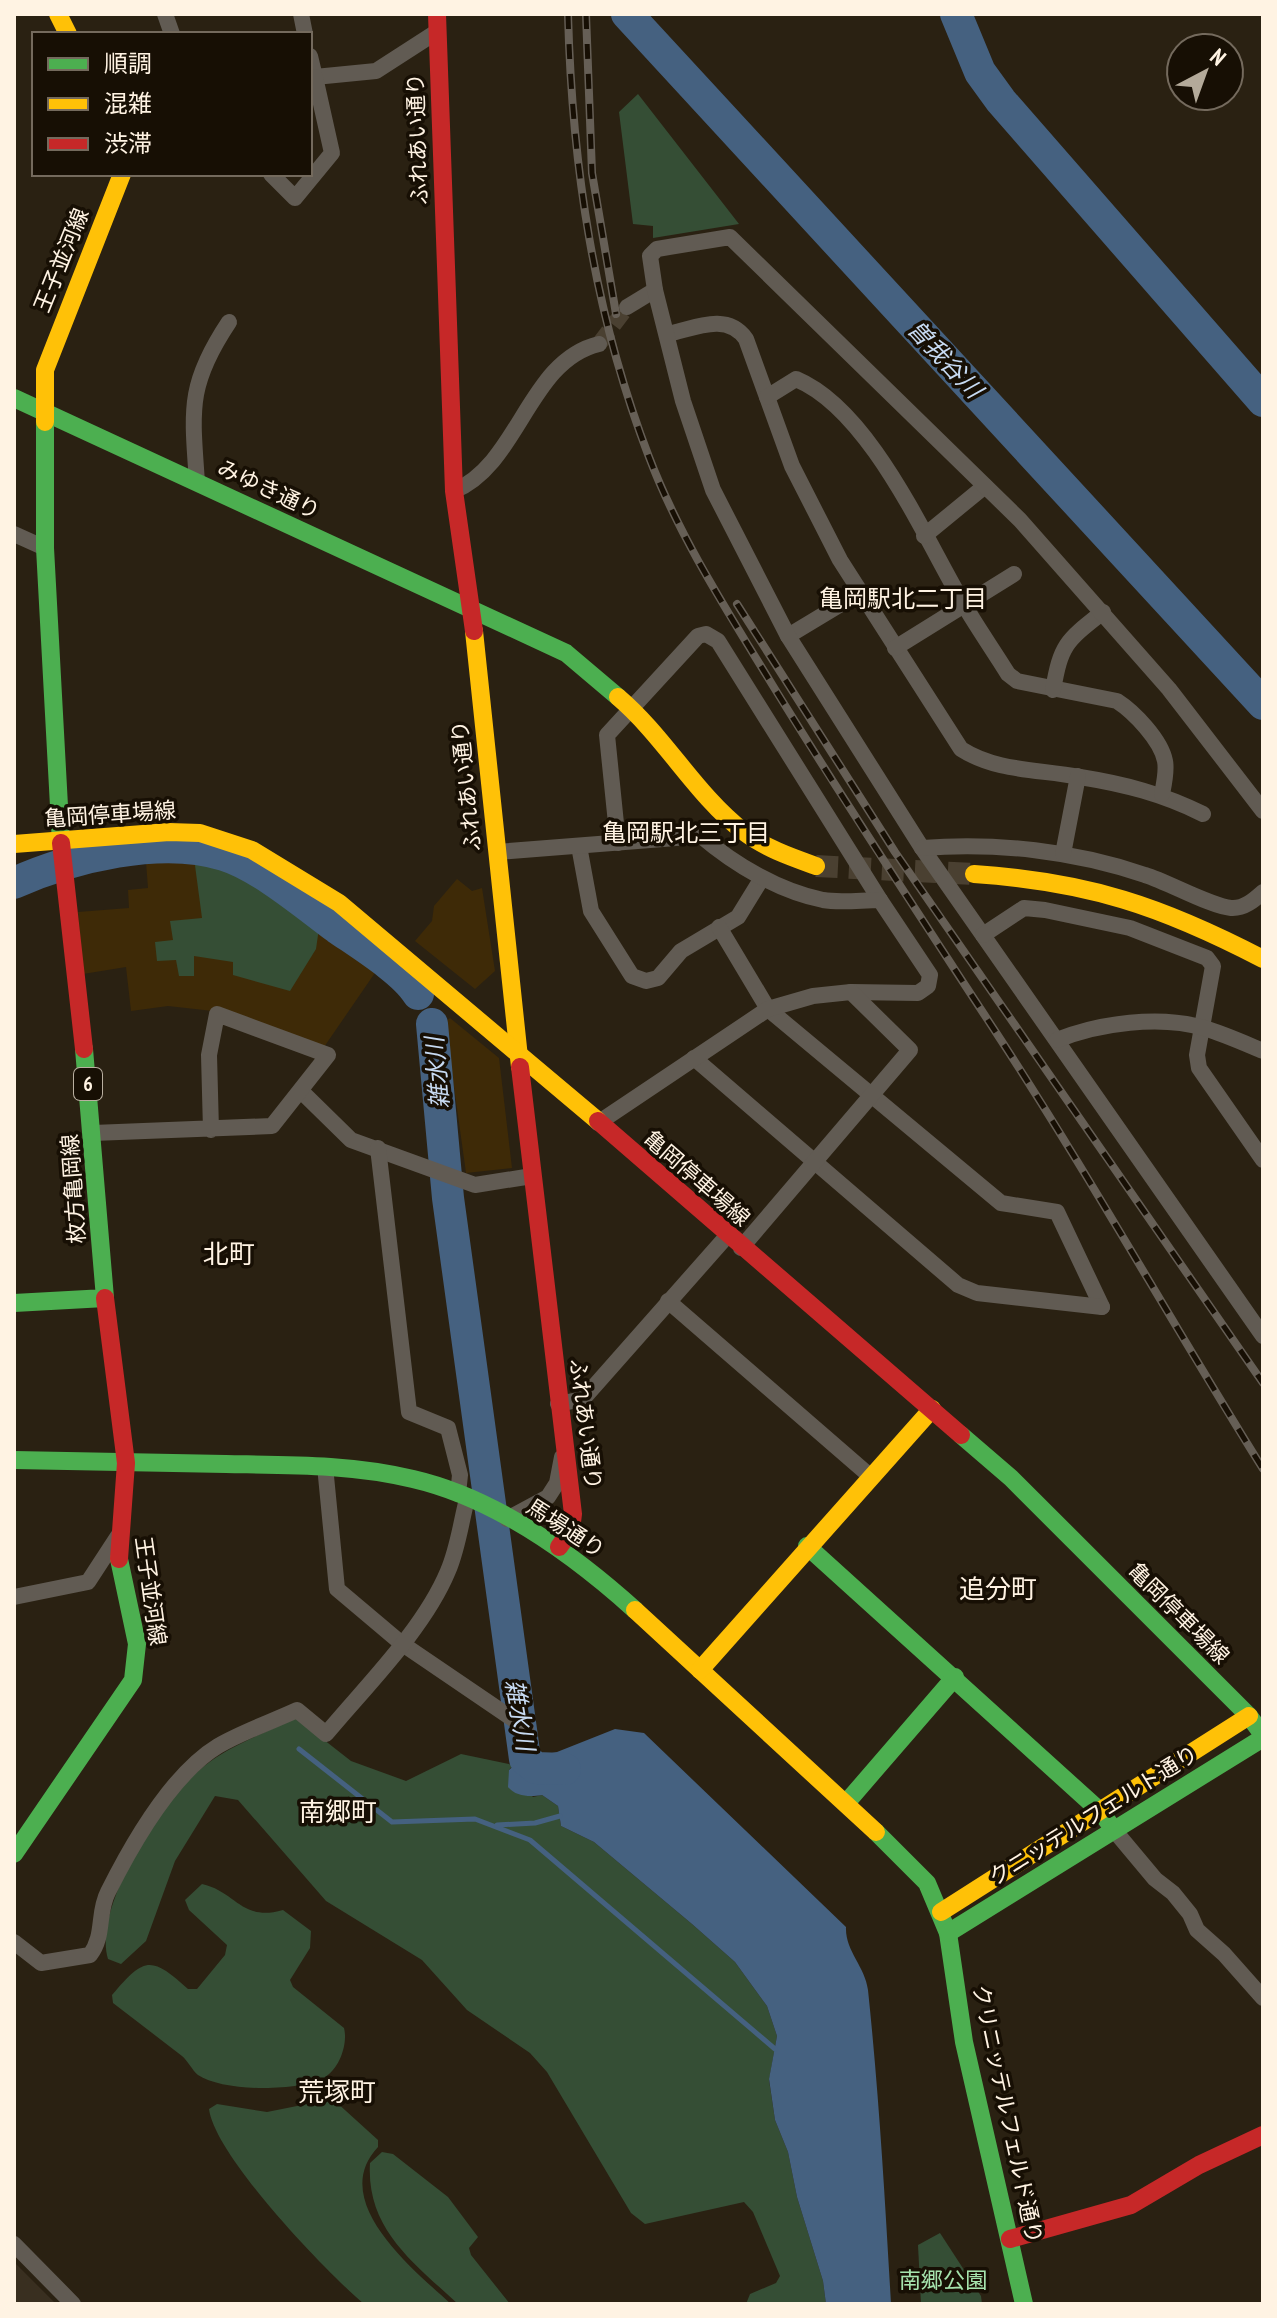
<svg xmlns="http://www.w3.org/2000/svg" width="1277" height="2318" font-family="'PT Sans Narrow','Noto Sans JP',sans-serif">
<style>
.built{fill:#3e2a07}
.education{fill:#392f20}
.green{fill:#354e35}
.water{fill:#456180}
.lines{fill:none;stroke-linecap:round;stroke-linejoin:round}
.stream{stroke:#456180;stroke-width:5}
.river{stroke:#456180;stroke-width:32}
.street-tunnel{stroke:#4a4031;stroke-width:16;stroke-dasharray:16 8;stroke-linecap:butt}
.secondary-tunnel{stroke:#4a4031;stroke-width:22;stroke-dasharray:22 11;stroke-linecap:butt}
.street{stroke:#615b53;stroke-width:16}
.fast{stroke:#4caf50;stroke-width:18}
.slow{stroke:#ffc107;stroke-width:18}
.jam{stroke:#c62828;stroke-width:18}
.rail-casing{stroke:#665f56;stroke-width:8}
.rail{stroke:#170f04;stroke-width:5;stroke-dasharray:15;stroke-linecap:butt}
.labels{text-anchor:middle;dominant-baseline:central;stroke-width:7;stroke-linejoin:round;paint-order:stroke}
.shield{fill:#170f04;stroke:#b9afa0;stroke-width:2}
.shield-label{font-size:20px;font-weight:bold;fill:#fff3e3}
.street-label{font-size:22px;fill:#fff3e3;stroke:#170f04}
.park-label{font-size:22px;fill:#a6e4ae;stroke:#170f04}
.water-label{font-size:24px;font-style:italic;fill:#c7daf2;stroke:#170f04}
.neighbourhood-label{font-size:24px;fill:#fff3e3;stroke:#170f04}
.quarter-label{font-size:26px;fill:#fff3e3;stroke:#170f04}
</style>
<rect width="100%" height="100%" fill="#2a2112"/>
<!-- built -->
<g class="built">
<path d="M204,857L230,863L329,927L379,967L322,1050L213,1011L168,1006L131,1011L126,967L83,974L78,912L129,908L128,890L148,888L146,862Z"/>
<path d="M457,879L472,891L482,888L495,971L475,989L415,941L432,921L434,906Z"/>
<path d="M450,1018L499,1058L512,1168L466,1173L445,1022Z"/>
</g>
<!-- education -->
<path class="education" d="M15,2263L56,2304H14Z"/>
<!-- green -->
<g class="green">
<path d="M638,94L739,224L653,238V226L633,224L619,112Z"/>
<path d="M204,857L230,863L320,921L316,949L290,991L233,975V962L194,956V976H179L176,960L157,961L155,942L173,940L170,921L202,918L194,858Z"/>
<path d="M296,1718L351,1761L406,1781L461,1754L513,1765L509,1770L533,1797L542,1795L558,1806L561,1826L594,1842L692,1924L735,1962L767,2006L777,2036L769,2080L775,2120L788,2152L797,2197L823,2281L826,2304H746L750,2294L776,2283L780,2276L753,2212L744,2202L645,2224L631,2213L547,2072L530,2053L467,2010L422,1960L326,1901L238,1800L215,1796L175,1861L146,1941L121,1964L108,1959C92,1907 164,1798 203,1767C230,1745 265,1733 296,1718Z"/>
<path d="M202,1884C237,1892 241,1922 283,1910L311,1931L310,1948L290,1980L293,1987L344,2028C348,2043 340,2068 325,2077C299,2092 223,2092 198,2075C192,2070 188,2061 182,2056C159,2038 136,2021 113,2003L112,1995C144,1957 151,1955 188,1989H197L225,1955L227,1945L189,1910L185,1900Z"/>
<path d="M327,2100L335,2101L378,2140V2147C327,2201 414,2270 451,2304H364C325,2271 215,2156 209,2109L217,2104L267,2112Z"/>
<path d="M382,2152L393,2154L448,2197L478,2237L469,2248L471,2255L510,2304H458C414,2263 366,2229 370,2163Z"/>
<path d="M940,2233L981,2296L982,2304H921L918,2245Z"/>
</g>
<!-- water -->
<path class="water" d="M615,1729L644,1733L846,1927C845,1951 865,1966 868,1990C879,2095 885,2199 891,2304H826L823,2281L797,2197L788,2152L775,2120L769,2079L777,2036L767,2006L735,1962L692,1924L594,1842L561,1826L558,1806L542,1795C531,1797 516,1797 508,1787L509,1770L521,1759L557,1752Z"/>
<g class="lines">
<!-- stream -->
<g class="stream">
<path d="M299,1749L392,1822L475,1819L530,1840L775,2049"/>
<path d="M497,1825L535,1823L560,1816"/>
</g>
<!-- river -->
<g class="river">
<path d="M627,14L1263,704"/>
<path d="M956,14L980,72L1001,101L1263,401"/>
<path d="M14,883C72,857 161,835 224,855C260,866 306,905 337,928C360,944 404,971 418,994"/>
<path d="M432,1024L448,1198L525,1759L536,1768L565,1769"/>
</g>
<!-- street-tunnel -->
<path class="street-tunnel" d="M599,344L627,307"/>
<!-- secondary-tunnel -->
<path class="secondary-tunnel" d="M816,866L974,874"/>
<!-- street -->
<g class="street">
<path d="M165,14L172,34"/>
<path d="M301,14L305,34"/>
<path d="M310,56L315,77L376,71L438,31"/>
<path d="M271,174L295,198L332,153L315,77"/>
<path d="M627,307L655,290"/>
<path d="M668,334C695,328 727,312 746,339L792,466L840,560L961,749C997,772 1039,769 1080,777C1124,784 1163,794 1203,814"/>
<path d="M767,397L796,379C868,409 921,530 959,596C974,623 992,648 1008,674L1017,681L1117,701C1134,712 1161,740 1165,761C1167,771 1164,784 1162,794"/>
<path d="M197,482C192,410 187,385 229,322"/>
<path d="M454,491C520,463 528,361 599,344"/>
<path d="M14,534L45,548"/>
<path d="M924,536L985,486"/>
<path d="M788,636L861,592"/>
<path d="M895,648L1014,574"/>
<path d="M1053,690C1061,644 1066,641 1103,612"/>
<path d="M1263,811L1169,689L1020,520L730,237L657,249L650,256L655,290L683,401L713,490L788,636L922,848L1263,1336"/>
<path d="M618,843L607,735L698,636L706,634L718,641L880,900"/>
<path d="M579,846L591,911L632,976L646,981L658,978L681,951L738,917L762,878"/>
<path d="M922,848C996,842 1075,851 1145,875C1168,882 1210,906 1231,908C1244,909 1254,900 1263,892"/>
<path d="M497,852L701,836C735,865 779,891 823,900C840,903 862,900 880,900L930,975L928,986L918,993L851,992"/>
<path d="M1063,854L1078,776"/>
<path d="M719,927L768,1009L1001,1203L1057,1212L1102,1307"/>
<path d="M983,935L1024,908L1045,910L1130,928L1207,958L1213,966L1197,1055L1199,1068L1263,1160"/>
<path d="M1057,1040C1099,1023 1160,1015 1204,1028C1224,1034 1244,1043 1263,1051"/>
<path d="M694,1058L958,1285L977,1293L1102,1307"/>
<path d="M301,1091L351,1140L475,1185L532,1176"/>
<path d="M598,1123L768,1009L813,996L851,992L910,1050L741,1248"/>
<path d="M93,1133L272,1126L328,1055L217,1014L209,1055L211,1130"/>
<path d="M378,1148L409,1412L448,1428L460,1475L458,1494"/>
<path d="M668,1301L870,1476"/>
<path d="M558,1404L583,1399L727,1236"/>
<path d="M325,1466L337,1589L401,1643L526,1728"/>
<path d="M507,1519L548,1497L557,1483L562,1457"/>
<path d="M14,1597L88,1582L118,1536"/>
<path d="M1114,1830L1155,1879L1173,1893L1190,1914L1197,1930L1224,1954L1263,1998"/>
<path d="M14,1942L41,1963L90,1955C105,1935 97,1913 108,1892C132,1844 172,1774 218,1746C242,1732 271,1722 297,1710L326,1734C366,1686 424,1629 448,1571C458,1548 461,1522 467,1499"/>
<path d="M14,2244L73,2304"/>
</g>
<!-- fast -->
<g class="fast">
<path d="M14,398L566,653L618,697"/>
<path d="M45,422V548L61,843"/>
<path d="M14,1303L105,1298L84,1049"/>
<path d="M961,1435L1011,1478L1249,1716L1263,1735"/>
<path d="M14,1460C85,1461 155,1463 226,1464C288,1465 352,1464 413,1479C495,1498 574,1555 635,1610"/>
<path d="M807,1546L1101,1812L1114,1830"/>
<path d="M847,1802L955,1677"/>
<path d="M876,1832L927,1883L948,1933L964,2042L1024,2304"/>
<path d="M14,1854L133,1680L137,1644L119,1559"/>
<path d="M948,1933L1263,1738"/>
</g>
<!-- slow -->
<g class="slow">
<path d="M58,14L68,34"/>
<path d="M45,422V370L122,174"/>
<path d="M474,631L520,1067"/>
<path d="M618,697C665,737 695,794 744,832C765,848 791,857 816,866"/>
<path d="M14,844L169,832L200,833L252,850L339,903L598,1121"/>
<path d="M974,874C1089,882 1161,906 1263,959"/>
<path d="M635,1610L876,1832"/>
<path d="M700,1670L932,1409"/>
<path d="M941,1912L1249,1716"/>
</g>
<!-- jam -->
<g class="jam">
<path d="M437,14L454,491L474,631"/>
<path d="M61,843L84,1049"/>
<path d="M520,1067L573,1514L571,1530L559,1547"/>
<path d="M598,1121L961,1435"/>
<path d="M105,1298L126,1463L119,1559"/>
<path d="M1010,2239L1131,2205L1199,2165L1263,2135"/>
</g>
<!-- rail casing -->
<g class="rail-casing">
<g id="rail">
<path d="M568,14C572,166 594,314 649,457C679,536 726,609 770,681C843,800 920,916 997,1034C1090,1176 1173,1325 1263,1469"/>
<path d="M586,14L592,173L616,314"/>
<path d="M737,604L895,852L1263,1383"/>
</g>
</g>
<!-- rail -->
<use href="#rail" class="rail"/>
</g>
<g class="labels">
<!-- shield labels -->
<rect class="shield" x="74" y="1068" width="28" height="32" rx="6"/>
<g class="shield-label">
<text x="88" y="1084">6</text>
</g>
<!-- street labels -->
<g class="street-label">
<text transform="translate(417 139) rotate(-92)">ふれあい通り</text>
<text transform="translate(61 260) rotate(-68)">王子並河線</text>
<text transform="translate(269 489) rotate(25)">みゆき通り</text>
<text transform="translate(466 786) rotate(-96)">ふれあい通り</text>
<text transform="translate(110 814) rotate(-4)">亀岡停車場線</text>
<text transform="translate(697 1178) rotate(41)">亀岡停車場線</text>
<text transform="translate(73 1189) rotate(-94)">枚方亀岡線</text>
<text transform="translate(586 1424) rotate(83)">ふれあい通り</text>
<text transform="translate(566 1528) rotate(33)">馬場通り</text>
<text transform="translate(151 1591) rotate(82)">王子並河線</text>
<text transform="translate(1179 1613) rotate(45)">亀岡停車場線</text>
<text transform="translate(1093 1815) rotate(-32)">クニッテルフェルト通り</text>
<text transform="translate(1008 2114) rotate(78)">クリニッテルフェルド通り</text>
</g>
<!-- park labels -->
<g class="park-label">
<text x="943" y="2280">南郷公園</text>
</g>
<!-- water labels -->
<g class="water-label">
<text transform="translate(945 359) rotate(47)">曽我谷川</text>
<text transform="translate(437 1073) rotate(-95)">雑水川</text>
<text transform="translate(520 1715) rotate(80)">雑水川</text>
</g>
<!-- neighbourhood labels -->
<g class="neighbourhood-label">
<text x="903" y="598">亀岡駅北二丁目</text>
<text x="686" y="832">亀岡駅北三丁目</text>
</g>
<!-- quarter labels -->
<g class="quarter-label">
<text x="229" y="1253">北町</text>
<text x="998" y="1588">追分町</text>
<text x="338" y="1811">南郷町</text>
<text x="337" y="2091">荒塚町</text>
</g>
</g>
<!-- border -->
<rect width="1277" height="2318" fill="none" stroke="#fff3e3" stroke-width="32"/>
<!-- legend -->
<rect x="32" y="32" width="280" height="144" fill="#170f04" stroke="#746a5d" stroke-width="2"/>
<rect x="48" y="58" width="40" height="12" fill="#4caf50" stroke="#746a5d" stroke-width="2"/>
<text x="104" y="72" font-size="24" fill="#fff3e3">順調</text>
<rect x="48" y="98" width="40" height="12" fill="#ffc107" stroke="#746a5d" stroke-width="2"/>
<text x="104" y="112" font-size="24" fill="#fff3e3">混雑</text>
<rect x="48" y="138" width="40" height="12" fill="#c62828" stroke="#746a5d" stroke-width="2"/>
<text x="104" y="152" font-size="24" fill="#fff3e3">渋滞</text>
<!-- north arrow -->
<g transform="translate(1205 72) rotate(41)"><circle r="38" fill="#170f04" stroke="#746a5d" stroke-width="2"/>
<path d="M0-6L14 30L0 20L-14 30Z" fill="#b4aa9a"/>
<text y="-12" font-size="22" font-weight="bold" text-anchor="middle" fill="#fff3e3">N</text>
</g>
</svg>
